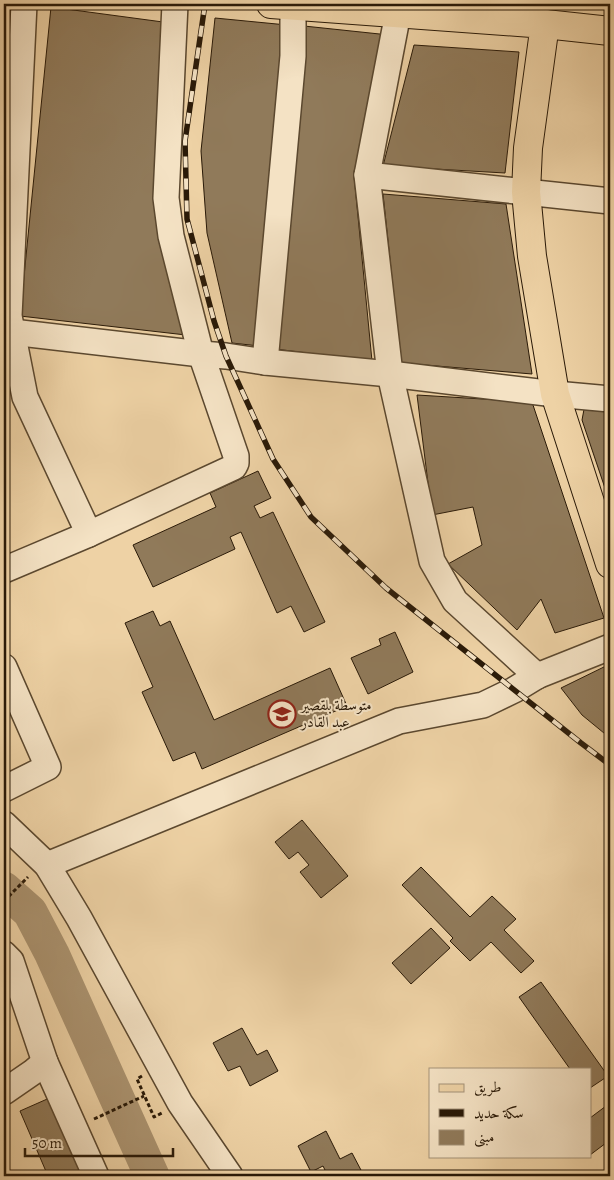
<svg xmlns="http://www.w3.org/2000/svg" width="614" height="1180" font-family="Alegreya,Amiri,serif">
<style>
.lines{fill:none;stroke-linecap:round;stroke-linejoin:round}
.river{stroke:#ab9370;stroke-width:35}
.building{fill:#907a5a;stroke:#2a1a08}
.minor-casing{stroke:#5b482f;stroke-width:28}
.major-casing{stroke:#2a1a08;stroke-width:30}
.highway-casing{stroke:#2a1a08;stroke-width:30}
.path{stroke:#2a1a08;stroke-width:3;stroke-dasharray:4 2.5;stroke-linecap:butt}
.minor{stroke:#f4e2c4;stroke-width:25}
.major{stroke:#eed2a5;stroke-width:28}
.highway{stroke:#eed2a5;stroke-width:28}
.rail-casing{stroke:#2a1a08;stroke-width:5.5}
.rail{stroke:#f4e2c4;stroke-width:4;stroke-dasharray:11;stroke-linecap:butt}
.labels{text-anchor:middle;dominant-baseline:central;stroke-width:4;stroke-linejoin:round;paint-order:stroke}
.poi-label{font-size:15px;fill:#2a1a08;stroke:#f4e2c4;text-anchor:start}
</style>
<rect width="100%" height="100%" fill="#eed2a5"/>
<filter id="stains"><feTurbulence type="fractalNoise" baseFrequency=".004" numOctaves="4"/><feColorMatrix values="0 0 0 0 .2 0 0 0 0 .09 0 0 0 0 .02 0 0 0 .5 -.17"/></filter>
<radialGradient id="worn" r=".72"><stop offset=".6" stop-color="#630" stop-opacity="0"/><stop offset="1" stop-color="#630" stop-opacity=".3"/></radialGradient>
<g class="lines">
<!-- river -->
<path class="river" d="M4,889L30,912L52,954L152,1176"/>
</g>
<!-- building -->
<g class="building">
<path d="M4,4H14L4,112Z"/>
<path d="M51,7L163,22L186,335L20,316Z"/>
<path d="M215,18L287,25L259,346L232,343L207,233L201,151Z"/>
<path d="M304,26L389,35L354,175L372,361L275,349Z"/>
<path d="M414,45L519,52L505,173L383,166Z"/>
<path d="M383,194L506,204L532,374L401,363Z"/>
<path d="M417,395L532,402L604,618L555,633L541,599L517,630L448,564L482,545L473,507L432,515Z"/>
<path d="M585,404L610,408V503L582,420Z"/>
<path d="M258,471L271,498L254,506L260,518L273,512L325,622L304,632L291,606L277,613L241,532L230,537L235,549L153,587L133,545L216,507L210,493Z"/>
<path d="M153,611L160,626L170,621L214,720L330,668L347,706L202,769L195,752L173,761L142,692L153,687L125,623Z"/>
<path d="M395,632L413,672L368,694L351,658L381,645L379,639Z"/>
<path d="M610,664V738L582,715L561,688Z"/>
<path d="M302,820L348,876L321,898L300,872L309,865L298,852L289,859L275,842Z"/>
<path d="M421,867L470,917L492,896L516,919L504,930L534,961L521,973L491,942L470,961L450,941L453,938L402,885Z"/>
<path d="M431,928L450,948L411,984L392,963Z"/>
<path d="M541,982L608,1076L590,1088V1069H570L519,997Z"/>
<path d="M4,986L9,995L4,998Z"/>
<path d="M242,1028L257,1055L267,1050L278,1071L250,1086L240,1066L228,1071L213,1043Z"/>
<path d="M54,1096L89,1176H48L20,1111Z"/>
<path d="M610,1103V1140L590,1155V1118Z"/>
<path d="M326,1131L340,1159L352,1153L362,1172L353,1176H328L323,1166L311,1172L298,1146Z"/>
</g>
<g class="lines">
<!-- minor casing -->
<g class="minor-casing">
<g id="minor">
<path d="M24,4L9,316L25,397L89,534"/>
<path d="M398,13L367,175L390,374L432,561L455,601L537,676"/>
<path d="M367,175L610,201"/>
<path d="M12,332L201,354L226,356L265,362L390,374L555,394L610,399"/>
<path d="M265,362L293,56V4"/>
<path d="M4,570L89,534L234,467L236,463V456L201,354L171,236L166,198L175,4"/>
<path d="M4,667L48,767L4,789"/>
<path d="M4,824L47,865L79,918L180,1103L230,1176"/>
<path d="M47,865L399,721L483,705L514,690L537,676L610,647"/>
<path d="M4,954L11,961L45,1062L96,1176"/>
<path d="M4,1092L33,1072L45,1062"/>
</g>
</g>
<!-- major casing -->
<g class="major-casing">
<path id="major" d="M545,24L610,31"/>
</g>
<!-- highway casing -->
<g class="highway-casing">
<path id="highway" d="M271,4L545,24L528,148L526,192L532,256L555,394L610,564"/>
</g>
<!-- path -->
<g class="path">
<path d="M4,901L28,877"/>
<path d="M142,1076L137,1079L154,1117L162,1113"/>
<path d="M94,1119L144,1096"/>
</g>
<!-- minor -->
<use href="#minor" class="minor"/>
<!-- major -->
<use href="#major" class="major"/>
<!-- highway -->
<use href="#highway" class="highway"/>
<!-- rail casing -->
<g class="rail-casing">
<path id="rail" d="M205,4L185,141L187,219L214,321L226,356L273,459L311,517L386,588L581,743L610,765"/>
</g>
<!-- rail -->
<use href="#rail" class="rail"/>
</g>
<!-- icons -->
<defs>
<g id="school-ring" transform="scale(1.4375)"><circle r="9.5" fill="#f4e2c4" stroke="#8f2418" stroke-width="1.5"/><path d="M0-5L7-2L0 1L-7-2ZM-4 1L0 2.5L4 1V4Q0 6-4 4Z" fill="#8f2418"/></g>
</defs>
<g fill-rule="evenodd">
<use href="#school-ring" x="282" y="714"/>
</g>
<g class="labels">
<!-- poi labels -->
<g class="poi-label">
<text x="301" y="705">متوسطة بلقصير<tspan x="301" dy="17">عبد القادر</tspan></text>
</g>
</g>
<!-- margin -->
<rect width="614" height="1180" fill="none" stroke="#eed2a5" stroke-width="20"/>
<rect x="5" y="5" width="604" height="1170" fill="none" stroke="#2a1a08" stroke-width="2.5"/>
<rect x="10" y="10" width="594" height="1160" fill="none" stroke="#2a1a08"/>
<!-- legend -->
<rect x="429" y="1068" width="162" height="90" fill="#f4e2c4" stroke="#a39279"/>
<rect x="439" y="1084" width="25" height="8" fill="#eed2a5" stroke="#a39279"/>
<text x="474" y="1092" font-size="15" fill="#2a1a08">طريق</text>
<rect x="439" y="1109" width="25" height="8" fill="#2a1a08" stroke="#a39279"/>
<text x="474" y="1118" font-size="15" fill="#2a1a08">سكة حديد</text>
<rect x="439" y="1130" width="25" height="15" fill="#907a5a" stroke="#a39279"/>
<text x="474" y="1142" font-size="15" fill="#2a1a08">مبنى</text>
<!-- scale -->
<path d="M25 1148v8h148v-8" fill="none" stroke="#2a1a08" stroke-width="2.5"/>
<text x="32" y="1148" font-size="15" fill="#2a1a08" stroke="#f4e2c4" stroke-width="4" paint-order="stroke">50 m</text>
<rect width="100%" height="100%" filter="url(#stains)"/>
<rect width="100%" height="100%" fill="url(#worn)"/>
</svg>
